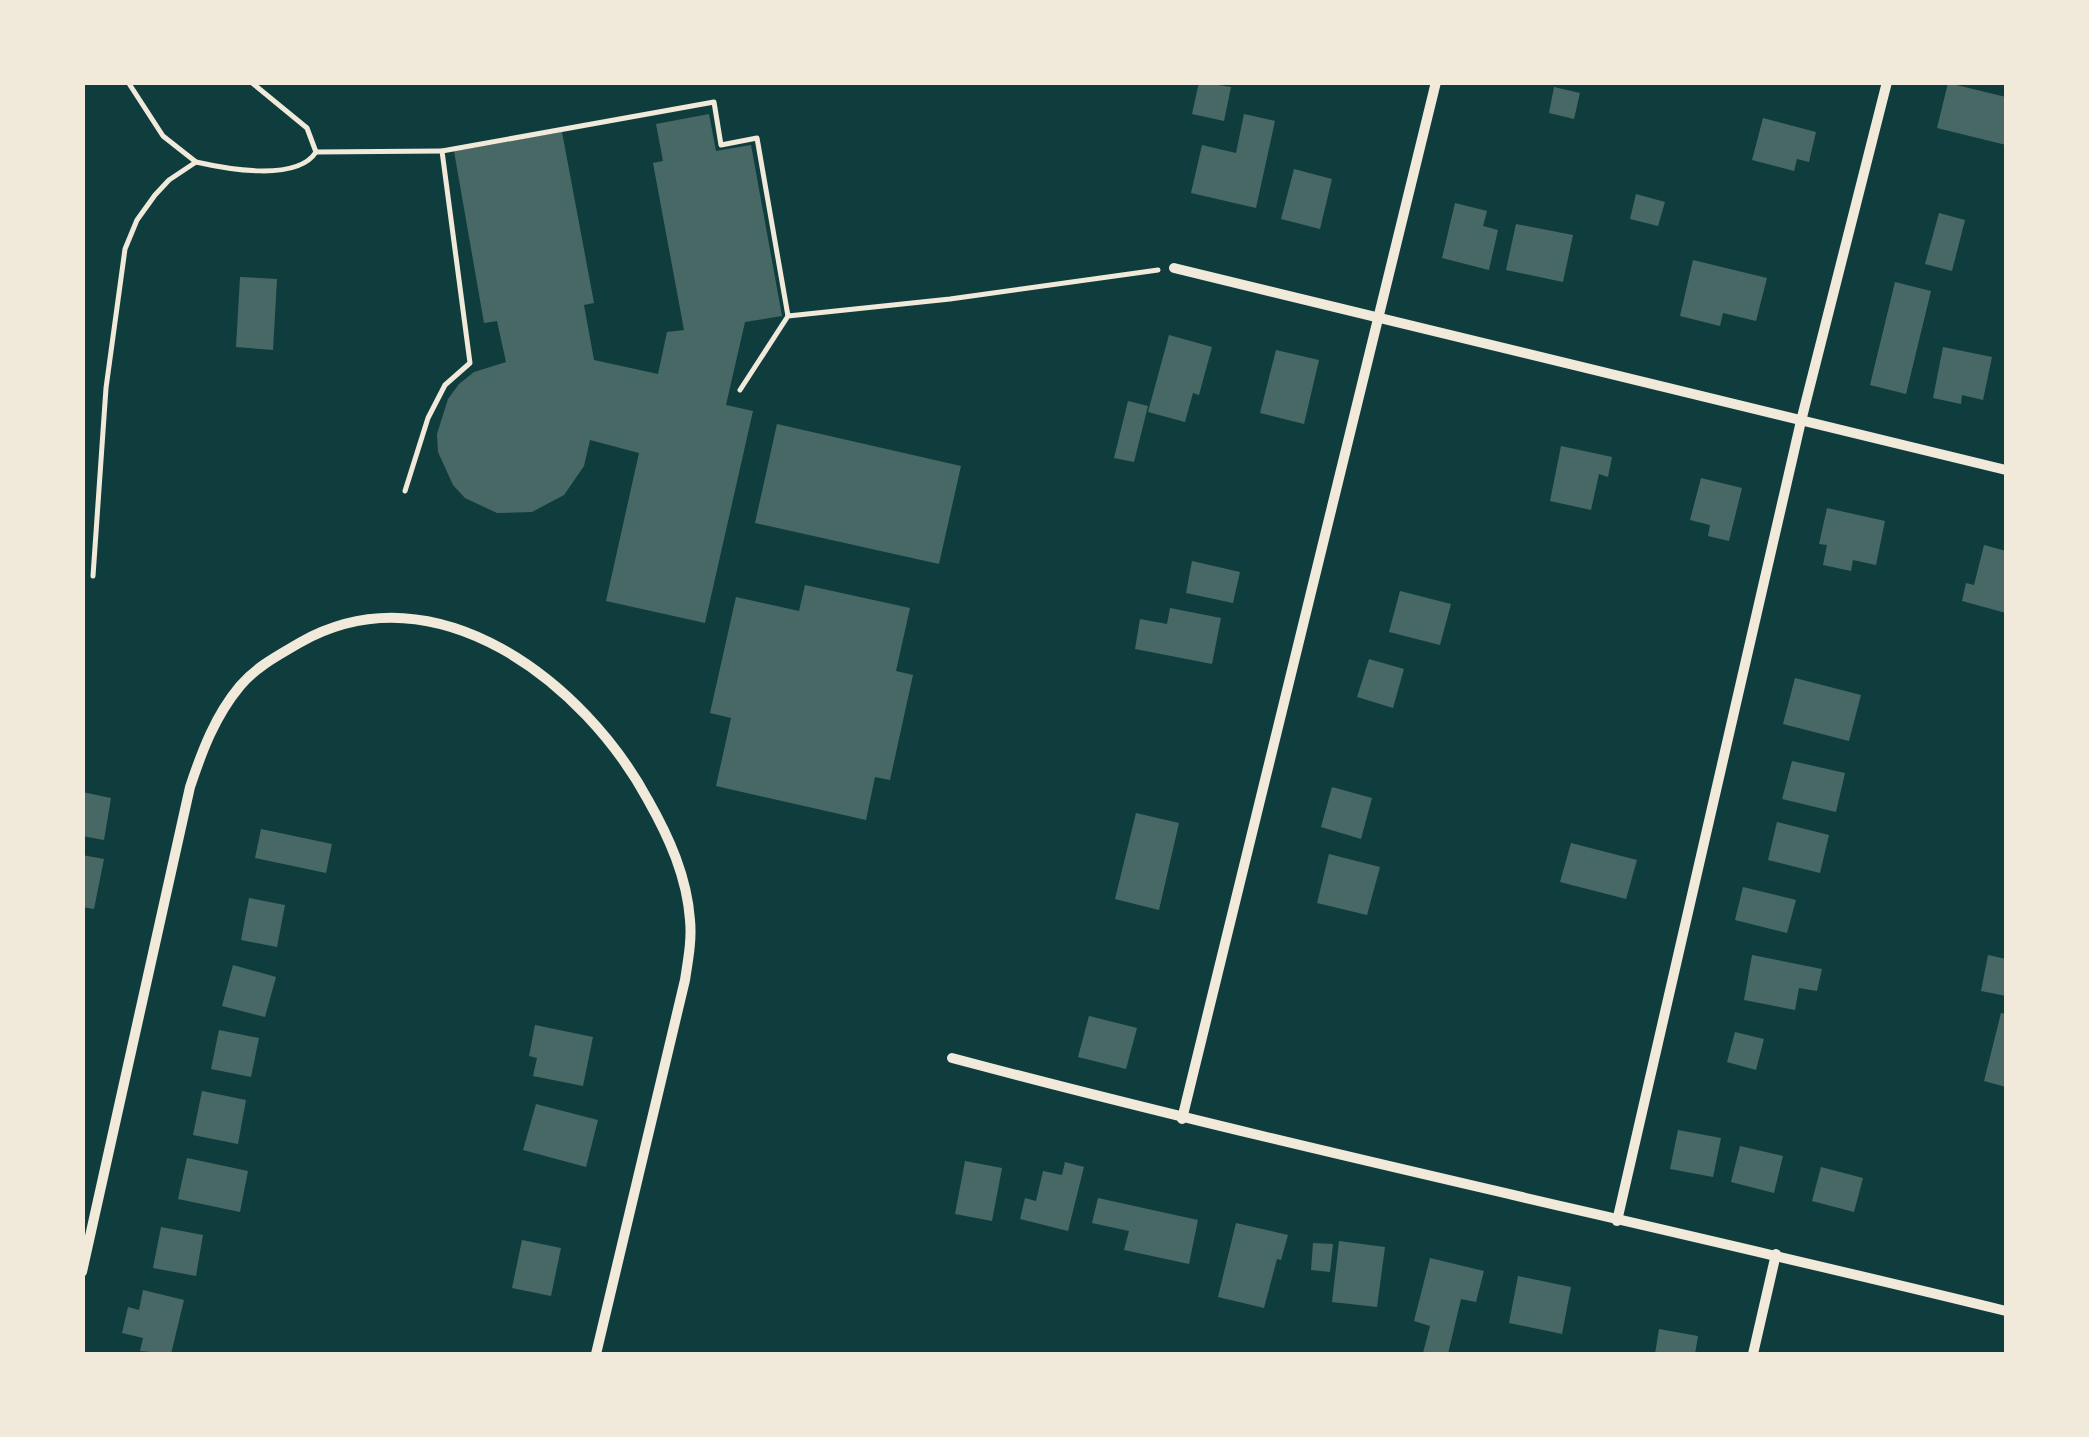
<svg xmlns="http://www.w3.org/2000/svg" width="2089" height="1437" font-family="'Asap Condensed',sans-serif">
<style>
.building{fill:#486865}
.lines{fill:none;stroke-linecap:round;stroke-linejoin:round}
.path{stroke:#f1e9da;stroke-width:5}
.minor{stroke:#f1e9da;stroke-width:10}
</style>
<rect width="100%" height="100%" fill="#0f3d3e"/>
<!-- building -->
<g class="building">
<path d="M1199,82L1231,87L1224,121L1192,114Z"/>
<path d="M1948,83L2006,97V145L1937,128Z"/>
<path d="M1554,87L1580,93L1574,119L1549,113Z"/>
<path d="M709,114L716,151L751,145L782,316L745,322L726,405L753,411L705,623L606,601L639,453L590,440L584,466L564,495L532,512L497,513L465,498L453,485L438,452L437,434L448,399L459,384L474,372L506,362L497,321L484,323L454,151L562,132L594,303L584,305L594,360L658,374L667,332L684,330L653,163L663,161L656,124Z"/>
<path d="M1244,114L1275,121L1256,208L1191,193L1202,145L1236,153Z"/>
<path d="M1763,118L1816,132L1809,162L1797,159L1794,171L1752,160Z"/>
<path d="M1294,169L1332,179L1320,229L1281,219Z"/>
<path d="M1636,194L1665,202L1658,226L1630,219Z"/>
<path d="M1455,203L1487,211L1483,226L1498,230L1489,270L1442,258Z"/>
<path d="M1939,213L1965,220L1952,271L1925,264Z"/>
<path d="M1516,224L1573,235L1563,282L1506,270Z"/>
<path d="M1693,260L1767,278L1756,321L1723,313L1720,326L1680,316Z"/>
<path d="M240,277L277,279L273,350L236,347Z"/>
<path d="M1895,282L1931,291L1906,394L1870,385Z"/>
<path d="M1169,335L1212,347L1199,395L1193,393L1185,422L1148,412Z"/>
<path d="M1943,347L1992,357L1983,400L1962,395L1961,404L1933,398Z"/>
<path d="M1276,350L1319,360L1304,424L1260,413Z"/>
<path d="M1128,401L1148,406L1134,462L1114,458Z"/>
<path d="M777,424L961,466L939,564L755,523Z"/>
<path d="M1561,446L1612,457L1608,477L1599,474L1591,510L1550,501Z"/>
<path d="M1701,478L1742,488L1729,541L1708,536L1710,525L1690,520Z"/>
<path d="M1827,508L1885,521L1876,565L1853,560L1851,571L1823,565L1827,545L1819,544Z"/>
<path d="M1984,545L2006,551V613L1962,601L1966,583L1974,585Z"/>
<path d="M1192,561L1240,572L1233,603L1186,593Z"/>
<path d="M805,585L910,608L896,671L913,675L890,780L875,777L866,820L716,786L731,718L710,713L736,597L799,611Z"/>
<path d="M1400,591L1451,604L1440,645L1389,632Z"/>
<path d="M1170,608L1221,618L1212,664L1135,649L1140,619L1167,624Z"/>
<path d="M1369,659L1404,669L1393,708L1357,697Z"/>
<path d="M1795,678L1861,695L1849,741L1783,724Z"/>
<path d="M1792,761L1845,773L1836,812L1782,799Z"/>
<path d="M1332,787L1372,798L1361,839L1321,827Z"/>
<path d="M82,792L111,798L104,840L82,836Z"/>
<path d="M1136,813L1179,823L1159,910L1115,899Z"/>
<path d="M1777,822L1829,835L1820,873L1768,860Z"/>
<path d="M261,829L332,844L326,873L255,858Z"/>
<path d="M1571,843L1637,860L1626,899L1560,882Z"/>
<path d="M1329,854L1380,867L1367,915L1317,903Z"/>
<path d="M82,855L104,859L94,909L82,907Z"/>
<path d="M1743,887L1796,900L1787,933L1735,920Z"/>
<path d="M249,898L285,905L277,947L241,940Z"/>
<path d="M1752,955L1822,969L1817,991L1799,988L1795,1010L1744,1000Z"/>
<path d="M1988,955L2006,959V996L1981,991Z"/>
<path d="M233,965L276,977L265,1017L222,1006Z"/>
<path d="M2001,1013L2006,1014V1087L1984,1081Z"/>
<path d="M1089,1016L1137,1028L1126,1069L1078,1057Z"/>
<path d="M535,1025L593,1037L583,1086L533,1076L537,1058L529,1056Z"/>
<path d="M219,1030L259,1038L251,1077L211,1069Z"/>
<path d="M1735,1032L1764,1039L1756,1070L1727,1062Z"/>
<path d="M202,1091L246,1100L238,1144L193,1135Z"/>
<path d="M536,1104L598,1120L586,1167L523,1150Z"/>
<path d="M1678,1130L1721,1138L1713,1177L1670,1169Z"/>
<path d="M1740,1146L1783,1156L1774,1193L1731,1182Z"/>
<path d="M187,1158L248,1171L240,1212L178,1199Z"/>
<path d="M965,1161L1002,1168L992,1221L955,1214Z"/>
<path d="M1065,1162L1084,1167L1068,1231L1020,1219L1025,1198L1036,1201L1043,1171L1062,1175Z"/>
<path d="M1821,1167L1863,1178L1854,1212L1812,1201Z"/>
<path d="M1098,1198L1198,1220L1189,1264L1124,1250L1129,1231L1092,1223Z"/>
<path d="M1236,1223L1288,1235L1281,1260L1277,1259L1264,1308L1218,1297Z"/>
<path d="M161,1227L203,1235L196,1276L153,1268Z"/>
<path d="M522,1240L561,1248L551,1296L512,1288Z"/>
<path d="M1339,1241L1385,1247L1377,1307L1332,1302Z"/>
<path d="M1313,1243L1333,1244L1330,1272L1311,1270Z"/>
<path d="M1430,1258L1484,1271L1476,1302L1461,1299L1448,1354L1423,1353L1430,1326L1414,1321Z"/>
<path d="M1518,1276L1571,1287L1562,1334L1509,1323Z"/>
<path d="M143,1290L184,1300L171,1354L140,1351L143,1338L122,1333L128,1307L139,1310Z"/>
<path d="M1659,1329L1698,1336L1695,1354H1655Z"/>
</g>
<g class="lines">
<!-- path -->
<g class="path">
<path d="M128,82L163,136L196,162"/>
<path d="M316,152L442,151"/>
<path d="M740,390L788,316L950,299L1158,270"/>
<path d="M405,491L428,418L445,385L470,363L442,151L714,102L721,145L757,138L788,316"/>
<path d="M93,576L106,388L125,249L137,220L155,195L169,180L196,162C227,169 297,182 316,152L307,128L251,82"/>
</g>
<!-- minor -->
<g class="minor">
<path d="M1174,268L2006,470"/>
<path d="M952,1058C1302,1151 1656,1225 2006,1311"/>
<path d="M1182,1119L1436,82"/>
<path d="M1617,1221L1801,421L1887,82"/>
<path d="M82,1272L190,787C202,751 215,716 240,686C257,666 279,655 301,642C436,566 585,683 648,800C669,837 687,877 690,920C692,940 688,960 685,980L596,1354"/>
<path d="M1753,1354L1776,1254"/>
</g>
</g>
<!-- border -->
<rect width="2089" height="1437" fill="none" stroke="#f1e9da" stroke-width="170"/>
</svg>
